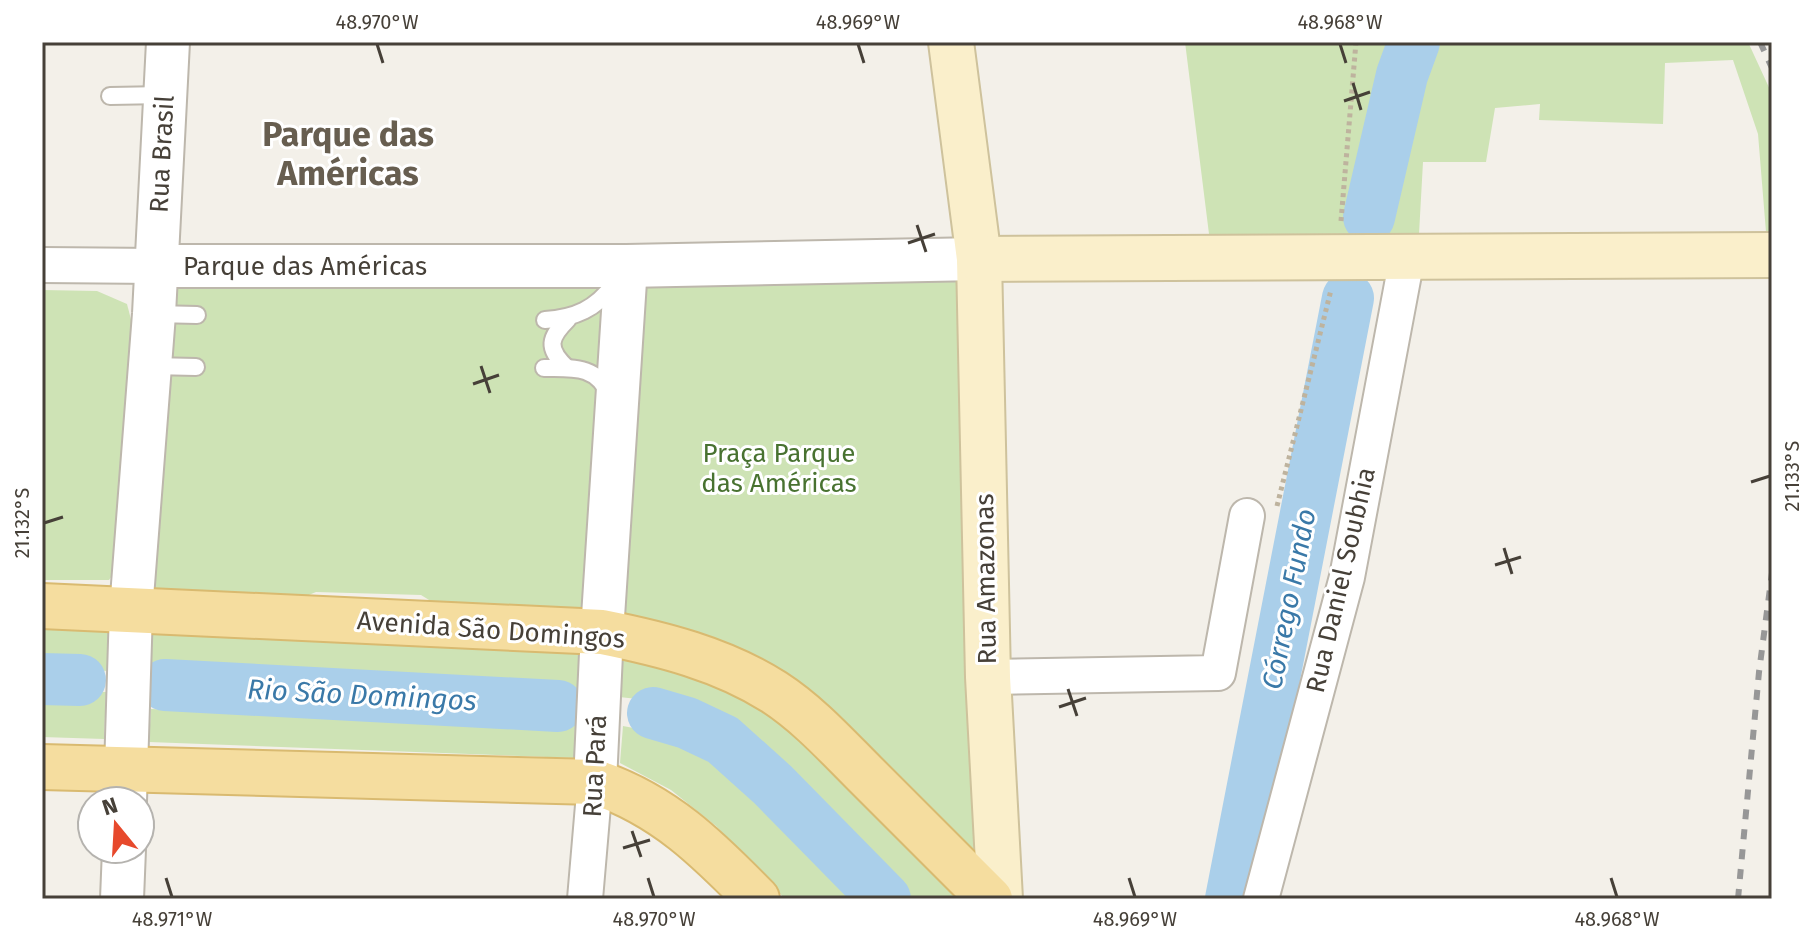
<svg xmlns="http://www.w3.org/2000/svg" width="1814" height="941" font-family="'Fira Sans',sans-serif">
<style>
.green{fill:#cee3b5}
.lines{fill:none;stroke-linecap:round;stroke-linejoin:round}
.river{stroke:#aacfea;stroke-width:52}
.service-casing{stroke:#bdb7ac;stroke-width:20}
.minor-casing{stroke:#bdb7ac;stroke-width:38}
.tertiary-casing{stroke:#bdb7ac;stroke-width:46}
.secondary-casing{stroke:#cec29c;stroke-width:48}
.primary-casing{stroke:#d9ba70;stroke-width:48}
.path{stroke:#beb39e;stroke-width:5;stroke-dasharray:4 4;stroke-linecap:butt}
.service{stroke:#fff;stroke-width:16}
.minor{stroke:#fff;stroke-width:34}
.tertiary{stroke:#fff;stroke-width:42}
.secondary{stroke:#faefcb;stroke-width:44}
.primary{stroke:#f5dd9f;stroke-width:44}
.rail{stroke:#979797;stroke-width:6;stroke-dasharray:10 10;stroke-linecap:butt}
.ticks{fill:none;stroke:#464038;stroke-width:3}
.labels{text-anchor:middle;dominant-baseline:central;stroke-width:6;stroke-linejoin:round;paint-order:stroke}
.street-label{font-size:26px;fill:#464038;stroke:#fff}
.park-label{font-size:26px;fill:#487230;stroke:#fff}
.water-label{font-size:28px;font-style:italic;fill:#3a79a8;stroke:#fff}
.district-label{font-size:34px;font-weight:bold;fill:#675e50;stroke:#fff}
.neatline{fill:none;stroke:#464038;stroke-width:3}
.ticks-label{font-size:20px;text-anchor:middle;fill:#464038}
</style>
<rect width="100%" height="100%" fill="#f3f0e9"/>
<!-- green -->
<g class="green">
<path d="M1185,42H1748L1772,94V232H1766L1758,134L1733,60L1665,63L1663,124L1539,120L1540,104L1495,108L1486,162H1423L1419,234H1209Z"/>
<path d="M962,276L982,866L818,702L442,608L421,595L316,592L299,599L149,593L167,281Z"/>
<path d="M42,290L97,291L127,304L136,339L119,566L109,580H42Z"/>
<path d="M42,623L111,627L109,671L42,668Z"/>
<path d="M152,633L579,653L577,694L150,674Z"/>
<path d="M620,656L693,675L757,704L797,735L957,899H905L734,728L685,704L619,697Z"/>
<path d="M42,690L106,692L104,739L42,737Z"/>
<path d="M151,709L575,725L574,758L149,742Z"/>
<path d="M623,726C651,731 681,736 705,753C760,789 811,852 857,899H785L716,826L671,790L620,763Z"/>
</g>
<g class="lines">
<!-- river -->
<g class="river">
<path d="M1369,217L1402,75L1414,42"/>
<path d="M42,679L80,680"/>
<path d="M165,685L558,706"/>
<path d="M653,713L687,723L723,740L773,785L885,899"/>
<path d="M1231,899L1348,298"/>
</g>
<!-- service casing -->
<g class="service-casing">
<g id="service">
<path d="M110,96L164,95"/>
<path d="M155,314L197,315"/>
<path d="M545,320C575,318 596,309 614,284"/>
<path d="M152,366L196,367"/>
<path d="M544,368C573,368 597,365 610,396"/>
<path d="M567,368C546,348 549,338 568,319"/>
</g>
</g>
<!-- minor casing -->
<g class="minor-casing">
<g id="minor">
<path d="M42,265L157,266"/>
<path d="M988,677L1218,673L1247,516"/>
<path d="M585,899L595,782"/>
<path d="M1261,899L1347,577L1407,258"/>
</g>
</g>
<!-- tertiary casing -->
<g class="tertiary-casing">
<g id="tertiary">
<path d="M157,266H626L979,259"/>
<path d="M595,782L602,632L626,266"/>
<path d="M125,801L131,610L154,314L168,42"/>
<path d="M122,899L124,849"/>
</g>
</g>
<!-- secondary casing -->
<g class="secondary-casing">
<g id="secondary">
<path d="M951,42L979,259L988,677L1000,899"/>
<path d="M979,259L1772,255"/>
</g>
</g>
<!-- primary casing -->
<g class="primary-casing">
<g id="primary">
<path d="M42,606L602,632C662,644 722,659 774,692C808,714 836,745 865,774C906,815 948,857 990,899"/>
<path d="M42,767L595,782C664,805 708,849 757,899"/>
</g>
</g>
<!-- path -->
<g class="path">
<path d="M1341,221L1356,42"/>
<path d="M1277,506L1331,290"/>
</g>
<!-- service -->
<use href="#service" class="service"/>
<!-- minor -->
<use href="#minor" class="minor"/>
<!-- tertiary -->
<use href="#tertiary" class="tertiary"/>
<!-- secondary -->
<use href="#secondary" class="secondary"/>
<!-- primary -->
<use href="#primary" class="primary"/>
<!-- rail -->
<g class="rail">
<path d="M1760,42L1772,68"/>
<path d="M1738,899L1759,672L1772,573"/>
</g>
</g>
<!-- ticks -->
<path class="ticks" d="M377,44L383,63M858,44L864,63M1340,44L1346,63M1353,83L1361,110M1344,101L1370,92M917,225L926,252M908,243L935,234M481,366L490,393M473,384L499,375M1751,482L1770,476M44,523L63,517M1504,548L1512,574M1495,565L1521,557M1068,689L1077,716M1059,707L1086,698M632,831L641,857M623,848L650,840M166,878L172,897M648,878L654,897M1129,878L1135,897M1611,878L1617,897"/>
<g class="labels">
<!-- street labels -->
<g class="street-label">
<text transform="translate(162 154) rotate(-87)">Rua Brasil</text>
<text x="305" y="266">Parque das Américas</text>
<text transform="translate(986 579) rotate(-91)">Rua Amazonas</text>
<text transform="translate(1341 580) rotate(-77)">Rua Daniel Soubhia</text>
<text transform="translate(491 630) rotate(4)">Avenida São Domingos</text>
<text transform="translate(595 766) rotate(-87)">Rua Pará</text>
</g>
<!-- park labels -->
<g class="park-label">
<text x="779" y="453">Praça Parque<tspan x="779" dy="30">das Américas</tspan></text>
</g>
<!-- water labels -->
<g class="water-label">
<text transform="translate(1289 599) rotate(-79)">Córrego Fundo</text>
<text transform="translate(362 695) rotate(3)">Rio São Domingos</text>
</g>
<!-- district labels -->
<g class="district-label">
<text x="348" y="134">Parque das<tspan x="348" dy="39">Américas</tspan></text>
</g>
</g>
<!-- border -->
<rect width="1814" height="941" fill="none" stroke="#ffffff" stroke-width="88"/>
<!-- north arrow -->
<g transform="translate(116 825) rotate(342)"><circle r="38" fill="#ffffff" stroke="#b5b3af" stroke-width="2"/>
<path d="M0-6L14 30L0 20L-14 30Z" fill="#e7492c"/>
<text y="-12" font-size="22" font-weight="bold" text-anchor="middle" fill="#464038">N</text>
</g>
<rect x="44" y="44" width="1726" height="853" class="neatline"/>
<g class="ticks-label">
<text x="377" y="29">48.970°W</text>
<text x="858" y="29">48.969°W</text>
<text x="1340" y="29">48.968°W</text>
<text transform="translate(1792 476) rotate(-90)" y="7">21.133°S</text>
<text transform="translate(22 523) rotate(-90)" y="7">21.132°S</text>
<text x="172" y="926">48.971°W</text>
<text x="654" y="926">48.970°W</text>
<text x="1135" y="926">48.969°W</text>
<text x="1617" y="926">48.968°W</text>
</g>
</svg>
